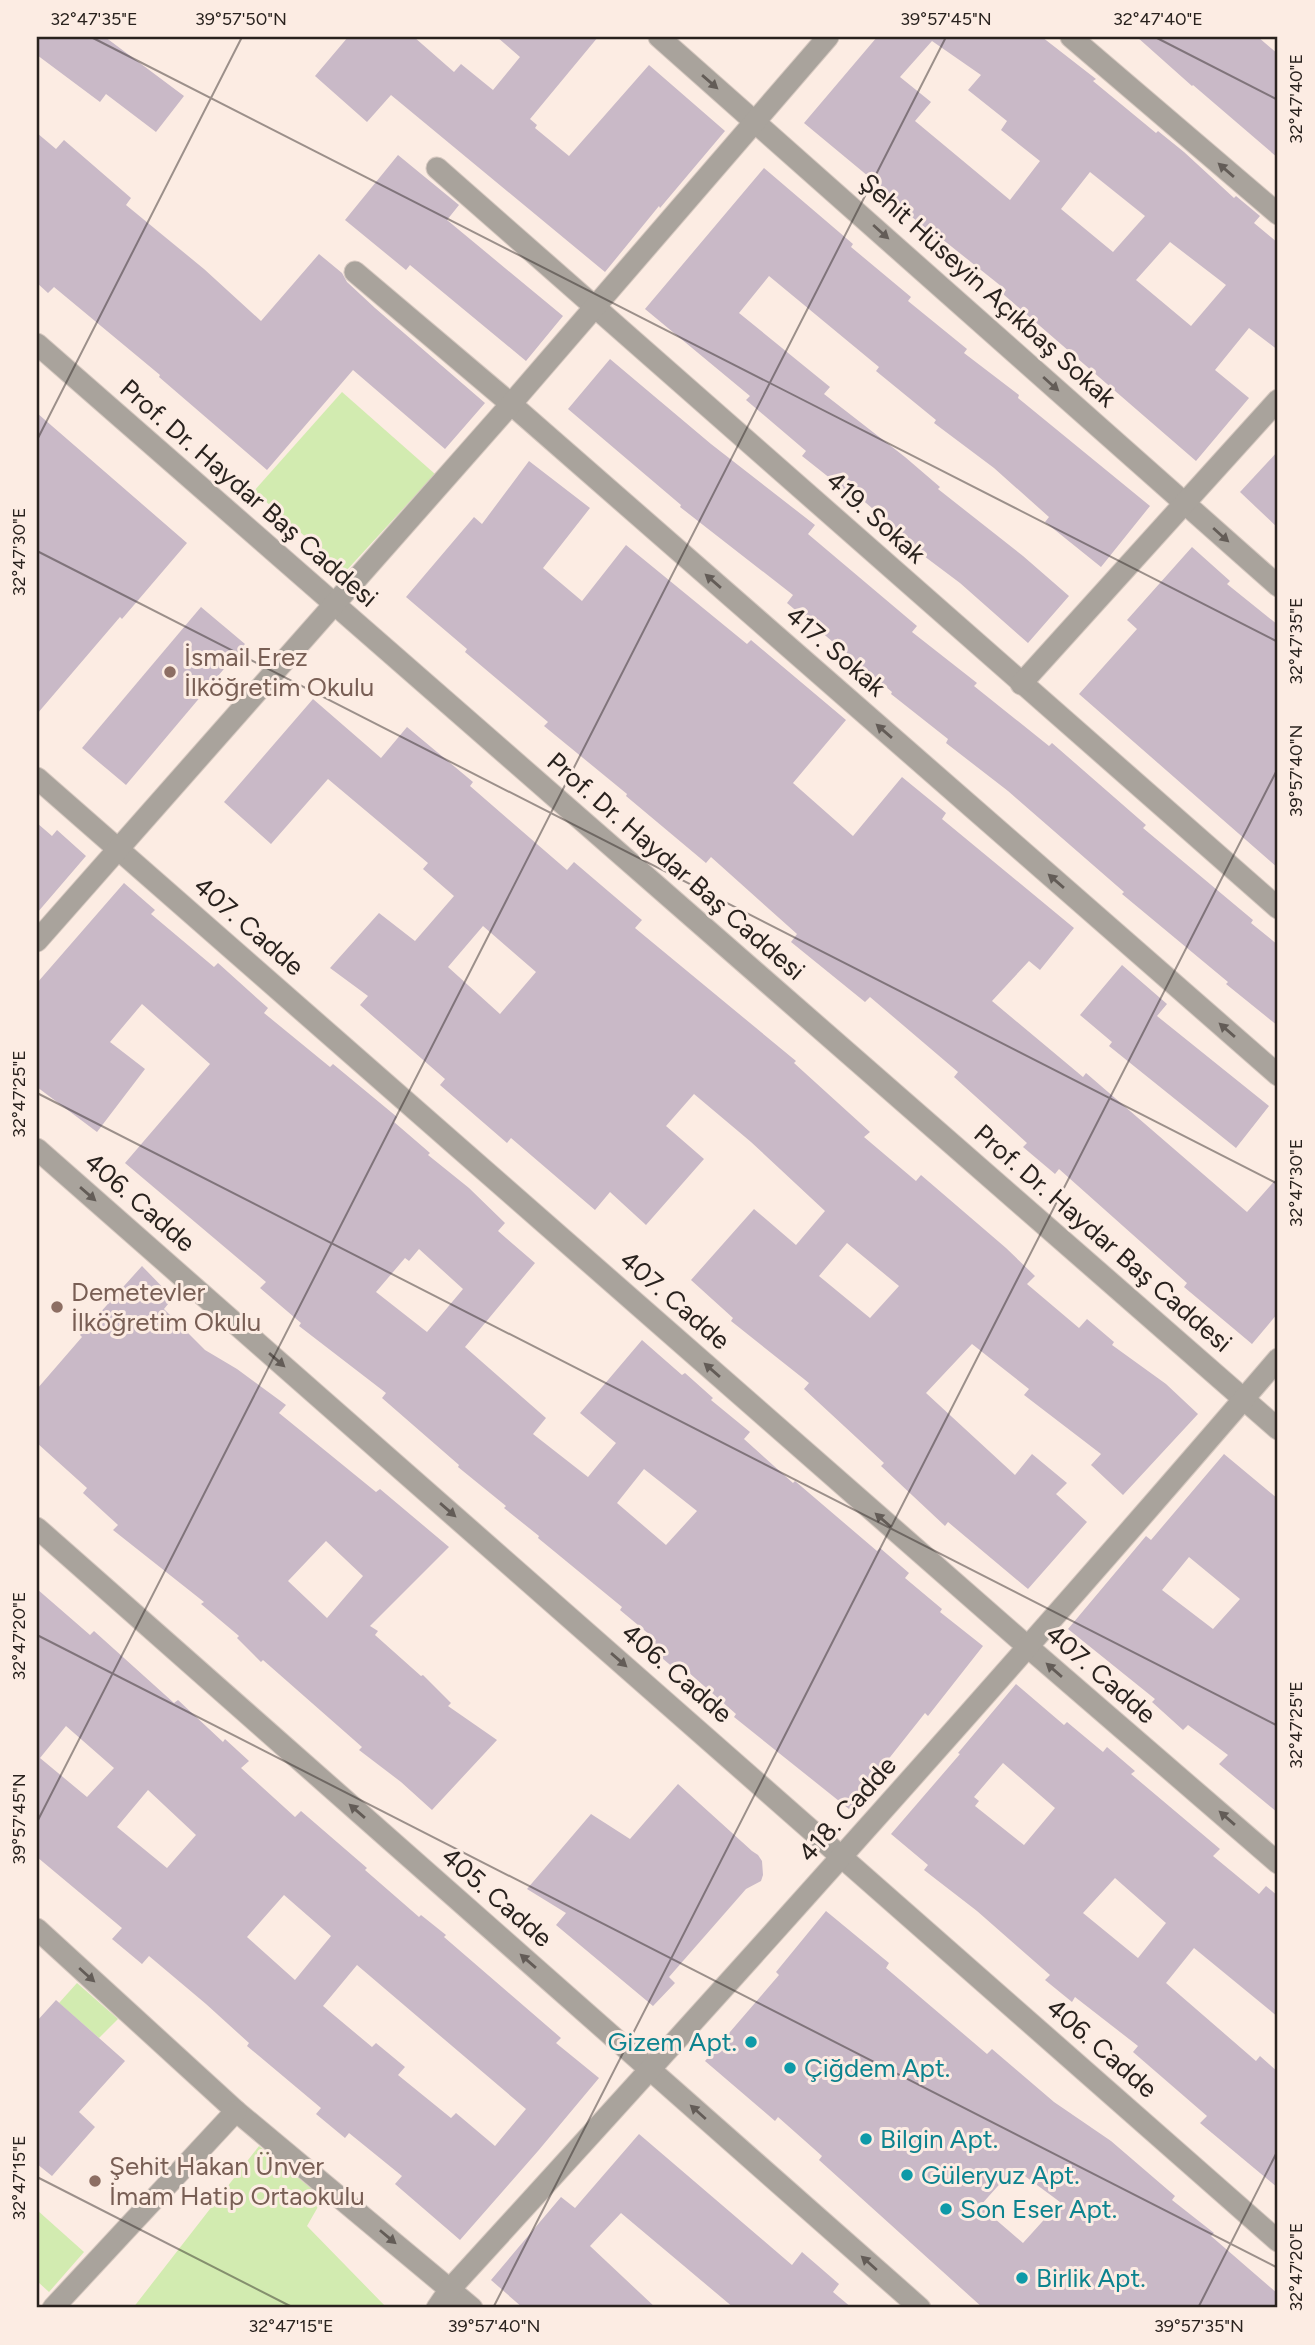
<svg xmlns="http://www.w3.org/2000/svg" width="1315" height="2345" font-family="Figtree,sans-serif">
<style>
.green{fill:#d2ebb0}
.building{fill:#c9b9c7;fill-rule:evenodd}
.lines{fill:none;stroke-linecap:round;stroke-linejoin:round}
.minor-casing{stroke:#d6c8c0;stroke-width:23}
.minor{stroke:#a9a39c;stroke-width:21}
.oneway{fill:#635c57}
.ticks{fill:none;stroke:#29221e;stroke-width:2;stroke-opacity:0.45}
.education-dot{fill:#8d6e63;stroke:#fcece3;stroke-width:2.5}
.culture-dot{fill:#0f9aa8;stroke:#fcece3;stroke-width:2.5}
.labels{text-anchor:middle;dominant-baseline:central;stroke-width:6;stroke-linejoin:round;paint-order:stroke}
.street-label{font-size:26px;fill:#29221e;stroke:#fcece3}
.education-label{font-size:26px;fill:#785e54;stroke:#fcece3;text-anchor:start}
.culture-label{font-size:26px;fill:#0d838f;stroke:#fcece3;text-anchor:start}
.neatline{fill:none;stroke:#29221e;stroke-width:2.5}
.ticks-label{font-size:18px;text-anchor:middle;fill:#29221e}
</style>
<rect width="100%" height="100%" fill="#fcece3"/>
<!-- green -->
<g class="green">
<path d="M342,392L435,474L345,572L254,491Z"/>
<path d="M77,1983L118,2019L99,2038L59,2003Z"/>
<path d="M259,2146L323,2198L307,2226L387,2308H133Z"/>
<path d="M37,2210L84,2252L49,2292L37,2281Z"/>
</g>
<!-- building -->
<g class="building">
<path d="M37,37H105L184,96L156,132L106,94L100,102L37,55Z"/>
<path d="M348,37H414L454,72L461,64L493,90L520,57L497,37H598L530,119L537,125L535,128L569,156L649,65L725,131L660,208L659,206L605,272L391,95L367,122L315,76Z"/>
<path d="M877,37H1042L1096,79L1093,81L1156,133L1158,131L1184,152L1234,198L1236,196L1260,216L1254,223L1278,243V350L1249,328L1215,370L1249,398L1196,461L1003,294L1006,290L942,239L940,240L884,194L886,191L804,123ZM932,41L981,75L968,90L1007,121L1001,130L1040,161L1010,200L915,121L931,102L900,77ZM1090,172L1145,216L1113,252L1061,209ZM1170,242L1226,285L1191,326L1136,280Z"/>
<path d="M1137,37H1258L1278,54V158L1193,85L1192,86Z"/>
<path d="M37,133L56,149L64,140L131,198L126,205L204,269L261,321L319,254L342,273L347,282L375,308L485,403L445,449L353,370L267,470L159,377L160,375L54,287L48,293L37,283Z"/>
<path d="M398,155L459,205L447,220L563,316L526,361L410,265L406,270L345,220Z"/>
<path d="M764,168L853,244L851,247L911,297L908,301L967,349L964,353L1019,395L1018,398L1150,506L1101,567L1045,522L1049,517L994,468L934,423L936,420L876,371L879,367L769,276L739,313L830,387L824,394L905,457L940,487L938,489L1023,556L1069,596L1028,643L960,583L912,547L914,544L852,491L850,494L802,456L806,451L746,400L750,396L645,309Z"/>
<path d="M610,359L711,444L815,525L808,534L917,626L912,632L977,683L974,686L1049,746L1052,743L1146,825L1143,828L1253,920L1251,923L1278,945V1026L1226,984L1228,982L1122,894L1124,892L1008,791L946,743L948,739L891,694L892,692L787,603L793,595L680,507L681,505L568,409Z"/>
<path d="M37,413L187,543L122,619L120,617L37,714Z"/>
<path d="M1278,451V528L1240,492Z"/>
<path d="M529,461L590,508L543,568L582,601L626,545L747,644L751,640L846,720L793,783L853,836L902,777L946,813L942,819L1074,928L1040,970L1029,961L992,1001L1083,1077L1086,1073L1247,1212L1278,1177V1313L1252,1344L1184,1287L1187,1283L1059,1169L1055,1174L1023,1147L1027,1143L954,1077L958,1072L870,997L865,1002L791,942L797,934L711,857L706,863L626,796L627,794L544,726L548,722L465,652L467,649L406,597L474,517L482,524Z"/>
<path d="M1192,547L1230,581L1227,584L1278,625V868L1079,694L1137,629L1127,620Z"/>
<path d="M201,607L245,644L126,785L82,748Z"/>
<path d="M313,699L381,758L407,727L473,782L470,786L567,870L574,862L642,920L635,928L796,1061L794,1063L870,1132L864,1137L916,1181L921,1175L1006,1248L1035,1276L1027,1284L1079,1328L1087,1319L1114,1342L1112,1345L1166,1384L1198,1414L1123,1495L1091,1465L1101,1454L1024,1395L1029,1389L972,1344L926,1393L1015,1475L1032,1454L1067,1483L1056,1494L1087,1522L1028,1589L948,1522L945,1526L881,1466L884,1463L804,1389L809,1383L731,1321L733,1318L691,1280L754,1209L796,1245L825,1211L751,1142L694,1094L666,1126L704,1159L646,1225L610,1192L595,1210L511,1138L507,1143L440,1085L445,1079L360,1005L368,996L330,968L379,913L415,941L454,896L423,869L428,863L328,779L271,844L224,802ZM483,926L536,972L500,1014L448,967ZM847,1243L899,1286L870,1318L819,1276Z"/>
<path d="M37,823L52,836L57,830L86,856L37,913Z"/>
<path d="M124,883L155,910L151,914L214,967L218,963L268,1008L264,1013L330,1067L333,1064L397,1117L394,1122L430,1153L428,1155L469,1188L505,1223L498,1231L535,1263L465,1347L546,1418L533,1434L588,1477L616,1443L580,1413L642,1340L682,1375L685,1373L713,1398L711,1400L750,1432L744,1439L793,1483L795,1481L877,1551L880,1548L909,1573L905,1578L942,1609L940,1612L983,1646L928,1716L925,1713L849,1809L734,1717L736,1714L679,1664L675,1669L650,1648L656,1640L620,1610L622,1607L538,1538L539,1536L504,1508L506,1506L458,1467L459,1465L382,1398L386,1393L299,1326L301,1323L260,1288L266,1282L125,1163L210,1064L142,1004L110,1042L145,1069L97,1132L37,1087V983ZM419,1249L463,1289L427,1332L376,1292L405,1258L409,1261ZM644,1469L697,1511L666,1545L617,1503Z"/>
<path d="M1122,965L1167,1004L1157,1016L1269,1106L1236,1148L1109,1046L1112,1042L1080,1015Z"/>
<path d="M142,1266L173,1298L164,1309L205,1350L237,1369L286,1405L279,1413L376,1492L380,1489L449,1547L370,1626L378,1631L375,1635L421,1676L423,1675L451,1703L448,1706L497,1740L432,1810L401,1782L359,1750L362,1747L263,1660L261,1662L237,1638L239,1636L201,1604L204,1602L113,1530L118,1525L83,1493L87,1488L37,1443V1389L82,1337L80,1335ZM326,1541L363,1576L327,1618L288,1581Z"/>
<path d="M1224,1454L1278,1499V1813L1219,1764L1228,1755L1188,1725L1183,1730L1152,1702L1155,1699L1068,1629L1146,1536L1151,1540ZM1189,1557L1240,1599L1213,1629L1162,1590Z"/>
<path d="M37,1589L90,1635L94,1631L174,1703L178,1700L223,1742L225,1739L249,1761L241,1768L295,1817L301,1811L367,1868L365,1870L419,1917L421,1915L446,1935L444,1937L561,2038L556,2043L599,2078L538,2151L460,2240L395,2184L402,2176L349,2133L345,2138L316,2114L321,2108L247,2046L249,2043L206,2004L149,1956L142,1964L112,1939L122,1928L37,1857ZM66,1726L114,1768L87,1797L40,1758ZM148,1790L196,1835L167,1868L117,1827ZM284,1895L331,1936L295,1980L247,1937ZM357,1965L526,2109L495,2146L456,2113L451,2118L398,2075L405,2067L376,2043L372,2047L323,2006Z"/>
<path d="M1016,1684L1064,1725L1067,1722L1103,1752L1107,1747L1135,1771L1131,1774L1220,1849L1213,1856L1259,1894L1266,1886L1278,1896V2017L1194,1948L1166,1983L1256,2061L1260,2056L1278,2072V2188L1200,2123L1207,2116L1133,2052L1138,2046L1075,1997L1072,2002L1045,1980L1050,1975L977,1911L924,1870L928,1865L891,1834L960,1754L958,1753ZM1003,1763L1055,1808L1024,1845L975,1806L979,1801L974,1797ZM1115,1878L1166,1923L1138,1958L1083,1913Z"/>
<path d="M678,1784L752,1851L758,1855L762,1861L763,1875L761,1881L746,1889L669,1977L675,1983L653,2006L556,1925L566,1913L527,1889L591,1814L630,1839Z"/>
<path d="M826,1911L889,1963L886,1968L987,2054L992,2049L1054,2102L1111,2141L1175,2196L1172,2200L1214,2233L1211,2236L1278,2294V2308H983L819,2160L822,2156L778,2117L775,2121L705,2061L779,1975L776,1972ZM1014,2168L1060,2202L1023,2243L980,2206Z"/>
<path d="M56,2000L125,2061L79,2112L95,2127L52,2176L37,2164V2021Z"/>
<path d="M639,2134L792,2265L802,2252L839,2284L833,2292L852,2308H734L621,2213L590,2246L656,2308H523L491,2280L561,2197L575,2208Z"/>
</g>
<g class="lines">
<!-- minor casing -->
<g class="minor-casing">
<g id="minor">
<path d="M659,37L1278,586"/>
<path d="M1071,37L1278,214"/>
<path d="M437,168L1278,908"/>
<path d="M355,272L511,404L1278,1075"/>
<path d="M37,344L1278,1429"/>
<path d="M1021,684L1278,400"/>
<path d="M37,778L1028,1647L1278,1863"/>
<path d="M37,941L511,404L828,37"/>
<path d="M37,1149L1278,2241"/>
<path d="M37,1528L920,2308"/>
<path d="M37,1929L236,2111L472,2308"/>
<path d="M53,2308L236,2111"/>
<path d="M437,2308L450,2289C730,1983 1008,1674 1278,1359"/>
</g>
</g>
<!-- minor -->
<use href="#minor" class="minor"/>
</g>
<!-- one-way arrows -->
<defs><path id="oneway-solid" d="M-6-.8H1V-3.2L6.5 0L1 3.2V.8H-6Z" transform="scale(1.75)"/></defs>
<g class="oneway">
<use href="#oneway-solid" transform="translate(710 82) rotate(41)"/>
<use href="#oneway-solid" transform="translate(1226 170) rotate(-139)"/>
<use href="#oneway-solid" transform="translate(881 232) rotate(42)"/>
<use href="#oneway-solid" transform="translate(1051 384) rotate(42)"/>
<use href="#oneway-solid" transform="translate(1221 535) rotate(42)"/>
<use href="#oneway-solid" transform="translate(713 581) rotate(-139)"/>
<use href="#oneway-solid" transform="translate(884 731) rotate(-139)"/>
<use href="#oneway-solid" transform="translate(1056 881) rotate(-139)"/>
<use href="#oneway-solid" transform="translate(1227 1030) rotate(-139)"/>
<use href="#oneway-solid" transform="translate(88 1194) rotate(41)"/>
<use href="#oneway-solid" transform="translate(277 1360) rotate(41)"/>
<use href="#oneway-solid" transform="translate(712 1370) rotate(-139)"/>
<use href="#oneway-solid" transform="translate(448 1510) rotate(41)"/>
<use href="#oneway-solid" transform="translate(883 1520) rotate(-139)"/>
<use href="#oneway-solid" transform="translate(619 1660) rotate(41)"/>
<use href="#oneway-solid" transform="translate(1054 1670) rotate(-139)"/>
<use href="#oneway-solid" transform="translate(357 1811) rotate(-139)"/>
<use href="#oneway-solid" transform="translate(1227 1818) rotate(-139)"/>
<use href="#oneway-solid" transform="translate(528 1961) rotate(-139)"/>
<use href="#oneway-solid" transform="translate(87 1975) rotate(42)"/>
<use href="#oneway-solid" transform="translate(698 2112) rotate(-138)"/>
<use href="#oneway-solid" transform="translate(388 2237) rotate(40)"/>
<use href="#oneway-solid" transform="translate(869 2263) rotate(-138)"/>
</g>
<!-- ticks -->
<path class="ticks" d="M91,37L1278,642M1155,37L1278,100M37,440L242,37M37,551L1278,1184M37,1093L1278,1726M37,1635L1278,2268M37,1822L946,37M37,2177L294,2308M493,2308L1278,768M1198,2308L1278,2150"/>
<!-- markers -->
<g class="education-dot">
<circle cx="170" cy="672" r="7"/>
<circle cx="57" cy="1307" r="7"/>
<circle cx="95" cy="2181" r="7"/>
</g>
<g class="culture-dot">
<circle cx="751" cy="2042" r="7"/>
<circle cx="790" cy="2068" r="7"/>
<circle cx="866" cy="2139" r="7"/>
<circle cx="907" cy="2175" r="7"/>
<circle cx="946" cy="2209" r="7"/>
<circle cx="1022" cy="2278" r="7"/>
</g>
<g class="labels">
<!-- street labels -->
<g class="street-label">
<text transform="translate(988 290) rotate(42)">Şehit Hüseyin Açıkbaş Sokak</text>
<text transform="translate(249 493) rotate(41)">Prof. Dr. Haydar Baş Caddesi</text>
<text transform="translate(876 517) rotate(42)">419. Sokak</text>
<text transform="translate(836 651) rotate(41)">417. Sokak</text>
<text transform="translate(676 866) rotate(41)">Prof. Dr. Haydar Baş Caddesi</text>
<text transform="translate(249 926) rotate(41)">407. Cadde</text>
<text transform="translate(140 1202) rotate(41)">406. Cadde</text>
<text transform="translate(1103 1238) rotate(41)">Prof. Dr. Haydar Baş Caddesi</text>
<text transform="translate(675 1300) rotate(41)">407. Cadde</text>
<text transform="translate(677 1673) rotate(41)">406. Cadde</text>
<text transform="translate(1101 1674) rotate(41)">407. Cadde</text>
<text transform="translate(847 1809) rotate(-48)">418. Cadde</text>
<text transform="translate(497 1897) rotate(41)">405. Cadde</text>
<text transform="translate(1102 2048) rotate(41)">406. Cadde</text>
</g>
<!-- education labels -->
<g class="education-label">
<text x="184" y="657">İsmail Erez<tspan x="184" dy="30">İlköğretim Okulu</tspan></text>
<text x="71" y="1292">Demetevler<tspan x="71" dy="30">İlköğretim Okulu</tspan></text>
<text x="109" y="2166">Şehit Hakan Ünver<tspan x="109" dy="30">İmam Hatip Ortaokulu</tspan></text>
</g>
<!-- culture labels -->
<g class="culture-label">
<text x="737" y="2042" text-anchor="end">Gizem Apt.</text>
<text x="804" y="2068">Çiğdem Apt.</text>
<text x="880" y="2139">Bilgin Apt.</text>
<text x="921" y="2175">Güleryuz Apt.</text>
<text x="960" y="2209">Son Eser Apt.</text>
<text x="1036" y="2278">Birlik Apt.</text>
</g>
</g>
<!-- border -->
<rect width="1315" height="2345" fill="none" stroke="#fcece3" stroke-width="77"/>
<rect x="38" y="38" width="1238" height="2268" class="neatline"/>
<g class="ticks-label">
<text x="94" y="25">32°47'35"E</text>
<text x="241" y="25">39°57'50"N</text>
<text x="946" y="25">39°57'45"N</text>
<text x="1158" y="25">32°47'40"E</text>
<text transform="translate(1296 99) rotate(-90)" y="6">32°47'40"E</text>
<text transform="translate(19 552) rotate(-90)" y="6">32°47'30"E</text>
<text transform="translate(1296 641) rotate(-90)" y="6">32°47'35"E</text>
<text transform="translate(1296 771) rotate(-90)" y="6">39°57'40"N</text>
<text transform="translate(19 1094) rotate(-90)" y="6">32°47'25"E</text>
<text transform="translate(1296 1183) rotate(-90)" y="6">32°47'30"E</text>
<text transform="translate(19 1636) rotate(-90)" y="6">32°47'20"E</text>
<text transform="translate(1296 1725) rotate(-90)" y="6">32°47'25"E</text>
<text transform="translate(19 1819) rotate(-90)" y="6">39°57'45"N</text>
<text transform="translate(19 2178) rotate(-90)" y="6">32°47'15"E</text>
<text transform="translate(1296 2267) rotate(-90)" y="6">32°47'20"E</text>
<text x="291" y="2332">32°47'15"E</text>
<text x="494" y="2332">39°57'40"N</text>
<text x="1199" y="2332">39°57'35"N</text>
</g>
</svg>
